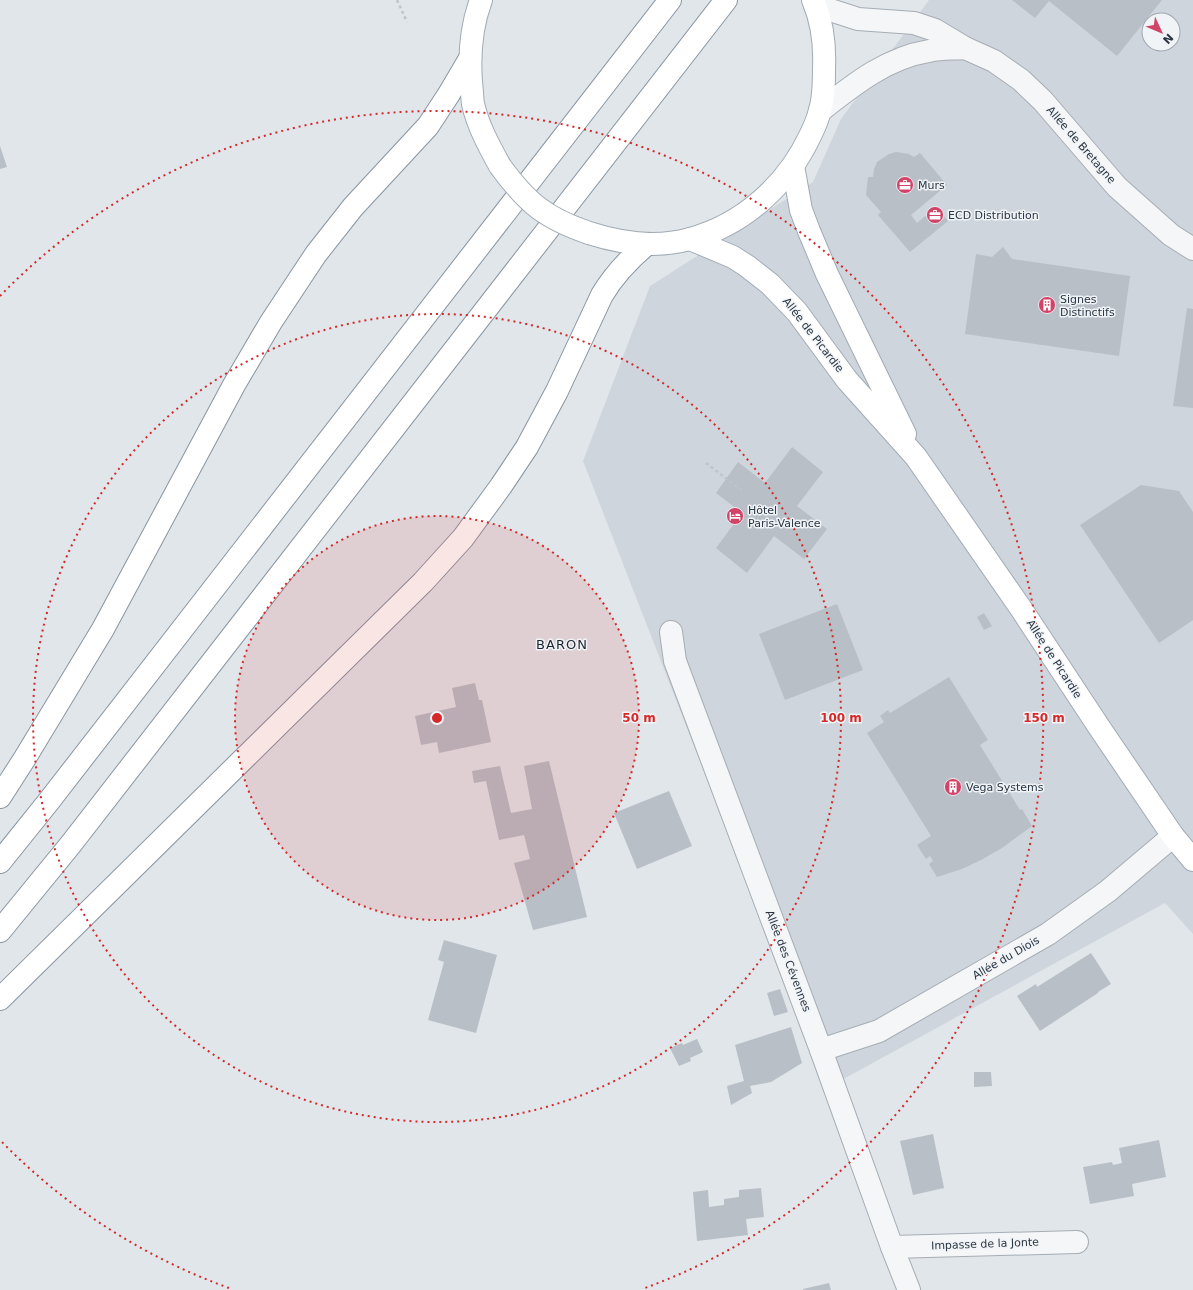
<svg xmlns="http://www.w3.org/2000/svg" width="1193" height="1290" font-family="'DejaVu Sans',sans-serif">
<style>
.built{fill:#cfd5dc;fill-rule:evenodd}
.building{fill:#b8bfc7}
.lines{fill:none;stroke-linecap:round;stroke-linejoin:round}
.minor-casing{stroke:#a6adb4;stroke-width:24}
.major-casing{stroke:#a0abb6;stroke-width:24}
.highway-casing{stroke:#8895a1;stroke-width:24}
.path{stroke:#bfc4c9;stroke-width:2.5;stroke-dasharray:3 3;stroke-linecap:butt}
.minor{stroke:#f4f6f8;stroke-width:22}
.major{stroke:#fff;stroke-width:22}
.highway{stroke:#fff;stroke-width:22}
.major-bridge-casing{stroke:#a0abb6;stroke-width:24;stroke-linecap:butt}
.major-bridge{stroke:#fff;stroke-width:22}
.ring{fill:none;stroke:#d62828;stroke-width:2;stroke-dasharray:2 4}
.labels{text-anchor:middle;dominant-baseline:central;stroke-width:3;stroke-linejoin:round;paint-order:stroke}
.street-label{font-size:11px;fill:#293542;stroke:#f1f4f7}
.poi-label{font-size:11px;fill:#293542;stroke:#f1f4f7;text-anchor:start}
.quarter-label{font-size:13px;letter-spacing:1px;fill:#1b2633;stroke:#f1f4f7}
.centre{fill:#d62828;stroke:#f1f4f7;stroke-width:2}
.ring-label{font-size:12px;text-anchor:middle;font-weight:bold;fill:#d62828;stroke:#f1f4f7;stroke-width:3;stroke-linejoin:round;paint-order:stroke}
</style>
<rect width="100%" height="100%" fill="#e1e6ea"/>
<!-- built -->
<path class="built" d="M929,0H1193V934L1165,903L827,1088L583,461L650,286L813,182L841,119ZM1149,20H1173V44H1149Z"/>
<!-- building -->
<g class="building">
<path d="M1012,0H1162L1117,56L1049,1L1035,18Z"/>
<path d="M0,146L7,167L0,169Z"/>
<path d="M896,152L909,154L914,157L920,153L947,185L911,215L917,223L936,207L948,221L910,252L878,215L881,212L866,195L868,177H873L874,169L877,162L889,154Z"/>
<path d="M1003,247L1012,259L1130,276L1119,356L965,334L976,254L992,257Z"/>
<path d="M1187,308L1193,309V408L1173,406Z"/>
<path d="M792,447L823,472L797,506L827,529L804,559L774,536L747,573L716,548L742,513L716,493L738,462L765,483Z"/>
<path d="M1141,485L1179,491L1193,512V620L1159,643L1080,525Z"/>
<path d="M837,604L863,670L785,700L759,634Z"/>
<path d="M984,613L992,626L984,630L977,617Z"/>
<path d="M949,677L988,740L980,745L1020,810L1022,809L1032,826L1002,848L981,860L962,869L937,877L929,864L933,861L930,856L926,859L917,845L931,836L867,733L884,722L880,716L888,710L890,713Z"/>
<path d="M475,683L479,700H482L491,742L439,753L437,742L421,745L415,716L456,707L452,688Z"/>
<path d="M549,761L587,917L533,930L514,863L530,859L524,835L499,840L486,781L474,783L472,771L500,766L511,813L532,809L524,766Z"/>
<path d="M669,791L692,846L637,869L614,813Z"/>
<path d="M444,940L497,955L476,1033L428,1020L444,962L438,960Z"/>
<path d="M1091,953L1111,984L1098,992V993L1040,1031L1017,996L1036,984L1037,987Z"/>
<path d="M780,989L788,1012L774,1016L767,993Z"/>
<path d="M791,1027L802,1063L771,1082L750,1086L752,1093L731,1105L727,1086L744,1081L735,1045Z"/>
<path d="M697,1039L703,1052L690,1058L691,1061L679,1066L670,1048L682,1043L683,1045Z"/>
<path d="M974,1072H991L992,1086L974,1087Z"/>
<path d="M933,1134L944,1188L913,1195L900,1141Z"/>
<path d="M1159,1140L1166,1177L1132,1184L1134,1196L1090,1204L1083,1167L1112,1162L1113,1165L1122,1163L1119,1148Z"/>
<path d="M761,1188L764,1217L746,1219L748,1235L697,1241L693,1192L708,1190L709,1207L724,1205V1199L739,1197V1190Z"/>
<path d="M829,1283L831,1290H803V1289Z"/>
</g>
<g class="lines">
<!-- minor casing -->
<g class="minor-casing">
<g id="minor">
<path d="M815,5L858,19L914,23L935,30L965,48L994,61L1021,80L1043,101L1117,187L1171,235L1193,249"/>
<path d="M820,111C853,85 886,58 929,51C940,48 953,49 965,48"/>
<path d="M671,632L675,661L821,1050L892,1247L909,1290"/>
<path d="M821,1050L879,1031L1048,934L1108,891L1173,836"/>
<path d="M892,1247L1077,1242"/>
</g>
</g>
<!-- major casing -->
<g class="major-casing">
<g id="major">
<path d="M481,0C471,27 469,54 471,82C472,89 472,97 473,104C478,126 489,146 500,166"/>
<path d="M793,166L801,210L809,231L827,274L905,434"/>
<path d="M589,233C620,243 657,248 690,239C743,225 787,185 810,136C814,128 818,119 820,110C824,97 824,82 824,68C825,46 822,21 813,0"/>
<path d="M690,239L733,257L747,266L770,284L797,312L847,380L916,457L1022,610L1099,727L1173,836L1193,860"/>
</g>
</g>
<!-- highway casing -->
<g class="highway-casing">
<g id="highway">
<path d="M0,797L25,758L103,629L234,385L271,322L316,254L353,207L428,126L449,94L469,60"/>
<path d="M0,862L49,801L670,0"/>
<path d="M0,931L71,844L726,0"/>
<path d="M0,999L423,582L463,538L501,486L527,447L557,391L602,295C614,275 629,259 647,244"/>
</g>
</g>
<!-- path -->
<g class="path">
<path d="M397,0L407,22"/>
<path d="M706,463L744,492"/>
</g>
<!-- minor -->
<use href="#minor" class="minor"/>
<!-- major -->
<use href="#major" class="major"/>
<!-- highway -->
<use href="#highway" class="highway"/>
<!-- major-bridge casing -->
<g class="major-bridge-casing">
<path id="major-bridge" d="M500,166C527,203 545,218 589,233"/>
</g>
<!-- major-bridge -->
<use href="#major-bridge" class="major-bridge"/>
</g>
<!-- distance rings -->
<circle cx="437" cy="718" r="202" fill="#d62828" fill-opacity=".12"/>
<g class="ring">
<circle cx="437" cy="718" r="202"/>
<circle cx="437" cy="718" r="404"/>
<path d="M229 1288A607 607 0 0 1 0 1140M0 296A607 607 0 1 1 645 1288"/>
</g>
<!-- icons -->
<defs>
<g id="office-disc" transform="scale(0.9)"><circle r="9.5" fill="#d24368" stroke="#f1f4f7"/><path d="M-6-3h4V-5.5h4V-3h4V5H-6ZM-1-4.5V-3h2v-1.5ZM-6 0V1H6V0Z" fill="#fff"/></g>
<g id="building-disc" transform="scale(0.9)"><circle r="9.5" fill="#d24368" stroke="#f1f4f7"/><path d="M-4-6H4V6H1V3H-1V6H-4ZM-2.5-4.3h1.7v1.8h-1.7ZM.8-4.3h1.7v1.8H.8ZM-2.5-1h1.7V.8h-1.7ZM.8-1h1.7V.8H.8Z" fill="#fff"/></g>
<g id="hotel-disc" transform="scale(0.9)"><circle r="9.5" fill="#d24368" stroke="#f1f4f7"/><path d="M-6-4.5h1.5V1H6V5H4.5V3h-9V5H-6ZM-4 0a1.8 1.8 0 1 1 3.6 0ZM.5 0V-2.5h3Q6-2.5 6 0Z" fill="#fff"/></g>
</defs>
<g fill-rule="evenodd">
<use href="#office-disc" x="905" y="185"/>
<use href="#office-disc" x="935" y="215"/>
<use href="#building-disc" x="1047" y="305"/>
<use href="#hotel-disc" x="735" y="516"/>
<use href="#building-disc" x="953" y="787"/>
</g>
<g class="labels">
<!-- street labels -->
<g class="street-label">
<text transform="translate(1081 145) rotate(49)">Allée de Bretagne</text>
<text transform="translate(813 335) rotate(52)">Allée de Picardie</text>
<text transform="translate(1054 659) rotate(57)">Allée de Picardie</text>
<text transform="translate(1006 958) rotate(-30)">Allée du Diois</text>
<text transform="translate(788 961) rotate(69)">Allée des Cévennes</text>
<text transform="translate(985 1244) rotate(-2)">Impasse de la Jonte</text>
</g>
<!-- poi labels -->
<g class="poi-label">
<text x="918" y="185">Murs</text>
<text x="948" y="215">ECD Distribution</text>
<text x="1060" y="299">Signes<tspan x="1060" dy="13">Distinctifs</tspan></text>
<text x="748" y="510">Hôtel<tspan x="748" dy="13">Paris-Valence</tspan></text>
<text x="966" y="787">Vega Systems</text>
</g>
<!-- quarter labels -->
<g class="quarter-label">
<text x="562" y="644">BARON</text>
</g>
</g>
<circle cx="437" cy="718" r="6" class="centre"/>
<g class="ring-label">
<text x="639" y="722">50 m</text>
<text x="841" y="722">100 m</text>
<text x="1044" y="722">150 m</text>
</g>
<!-- north arrow -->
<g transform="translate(1161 32) rotate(134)"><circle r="19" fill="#f1f4f7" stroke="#a1a8af"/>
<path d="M0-3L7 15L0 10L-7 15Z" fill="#d24368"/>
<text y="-6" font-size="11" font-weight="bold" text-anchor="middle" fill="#293542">N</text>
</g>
</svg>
